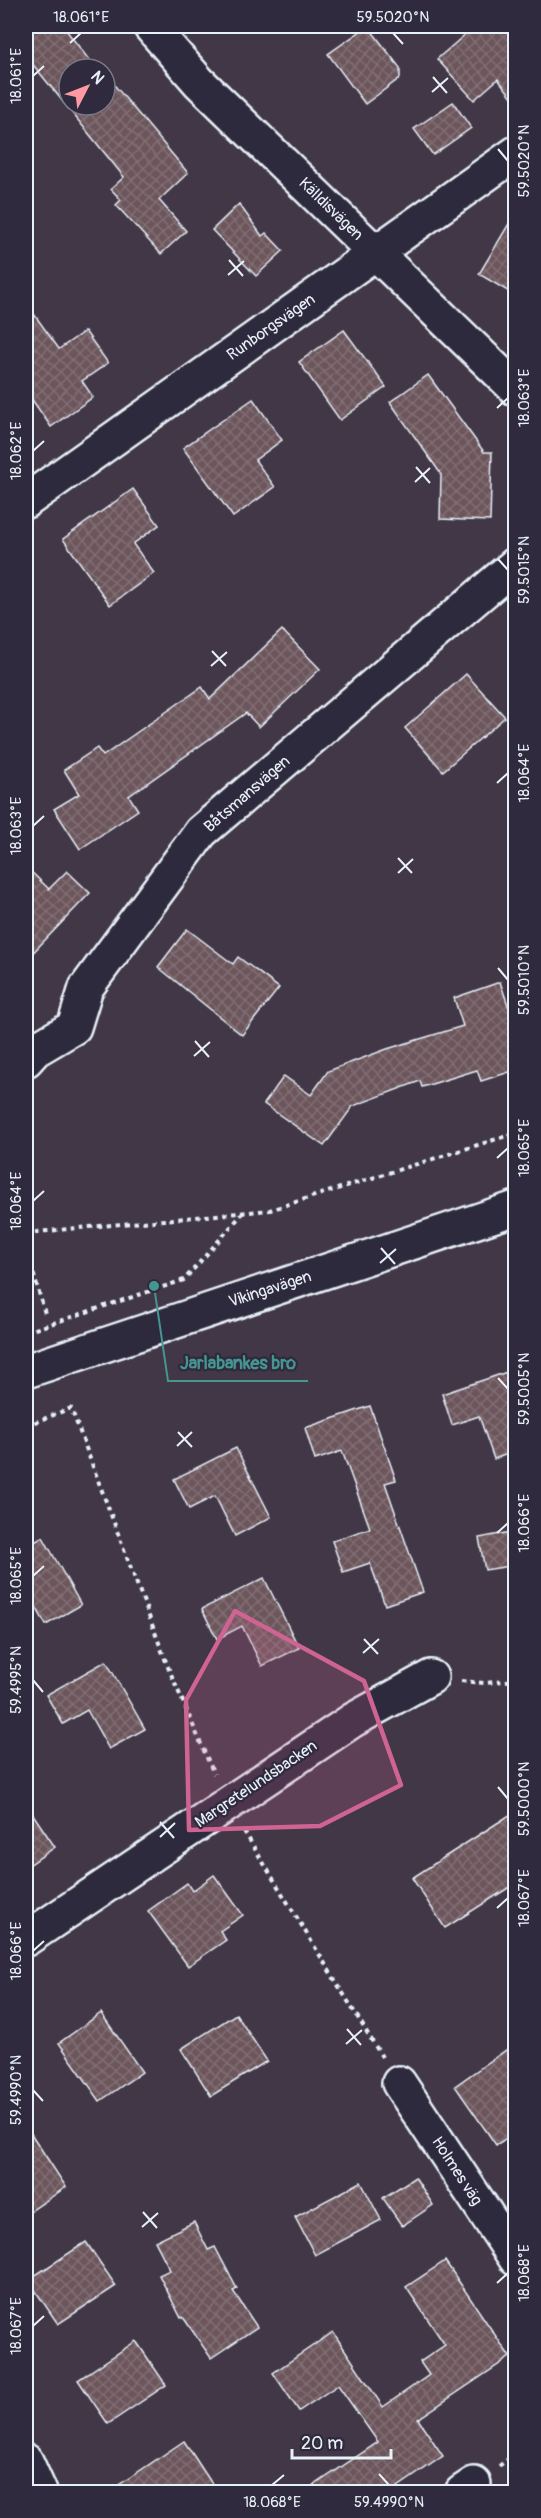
<svg xmlns="http://www.w3.org/2000/svg" width="541" height="2518" font-family="Pangolin,sans-serif">
<style>
.building{fill:url(#building-cross-hatch);stroke:#e8f1f8;stroke-width:1.5}
.lines{fill:none;stroke-linecap:round;stroke-linejoin:round}
.minor-casing{stroke:#e8f1f8;stroke-width:38}
.secondary-casing{stroke:#e8f1f8;stroke-width:38}
.path{stroke:#e8f1f8;stroke-width:4;stroke-dasharray:4.5 4.5;stroke-linecap:butt}
.minor{stroke:#2f2a3d;stroke-width:33}
.secondary{stroke:#2f2a3d;stroke-width:33}
.marked{fill:#cf6492;fill-opacity:0.2;stroke:#cf6492;stroke-width:4.5;stroke-linejoin:round}
.ticks{fill:none;stroke:#e8f1f8;stroke-width:2}
.labels{text-anchor:middle;dominant-baseline:central;stroke-width:4.5;stroke-linejoin:round;paint-order:stroke}
.street-label{font-size:16px;fill:#e8f1f8;stroke:#2f2a3d}
.leader{fill:none;stroke:#459590;stroke-width:2}
.callout-dot{fill:#459590;stroke:#2f2a3d;stroke-width:2}
.callout-label{font-size:18px;text-anchor:middle;font-weight:bold;fill:#459590;stroke:#2f2a3d;stroke-width:4.5;stroke-linejoin:round;paint-order:stroke}
.neatline{fill:none;stroke:#e8f1f8;stroke-width:2}
.ticks-label{font-size:15px;text-anchor:middle;fill:#e8f1f8}
</style>
<defs>
<pattern id="building-cross-hatch" width="8" height="8" patternUnits="userSpaceOnUse" patternTransform="scale(1.5)"><rect width="8" height="8" fill="#6c565c"/><path d="M0 0l8 8M0 8l8-8" fill="none" stroke="#816f74"/></pattern>
</defs>
<rect width="100%" height="100%" fill="#413746"/>
<filter id="ink" filterUnits="userSpaceOnUse"><feTurbulence type="fractalNoise" baseFrequency=".0167" numOctaves="2"/><feDisplacementMap in="SourceGraphic" scale="12" xChannelSelector="R" yChannelSelector="G"/><feConvolveMatrix kernelMatrix="1 2 1 2 8 2 1 2 1" color-interpolation-filters="sRGB"/></filter>
<g filter="url(#ink)">
<!-- building -->
<g class="building">
<path d="M26,26H63L96,69H69V105H105V74L188,173L159,200L186,231L161,254L116,205L121,200L111,189L124,177L26,56Z"/>
<path d="M368,26L400,68V78L365,104L328,54Z"/>
<path d="M475,26H516V102L498,79L474,100L437,59Z"/>
<path d="M453,102L471,128L433,155L414,129Z"/>
<path d="M239,204L262,236L266,233L283,251L256,276L212,230Z"/>
<path d="M516,212V296L479,274Z"/>
<path d="M26,303L59,349L85,331L108,363L82,381L93,397L51,427L26,391Z"/>
<path d="M344,330L386,387L340,420L299,362Z"/>
<path d="M428,375L484,452H492L490,521L440,519L441,474L390,402Z"/>
<path d="M253,399L282,440L255,460L275,487L233,517L183,448Z"/>
<path d="M133,489L159,525L133,544L154,573L110,605L63,539Z"/>
<path d="M282,630L320,669L259,727L246,713L129,796L138,810L80,849L54,809L79,794L64,770L97,748L103,756L202,687L210,699Z"/>
<path d="M466,674L505,717L443,771L405,728Z"/>
<path d="M26,867L49,889L67,871L90,893L26,960Z"/>
<path d="M187,929L233,964L238,957L279,988L242,1035L158,967Z"/>
<path d="M500,982L516,1028V1070L481,1081L477,1070L422,1087L420,1081L353,1106L324,1146L264,1104L284,1076L311,1095L328,1071L387,1049L463,1026L454,998Z"/>
<path d="M507,1372L516,1396V1451L494,1459L479,1416L452,1425L442,1394Z"/>
<path d="M370,1406L396,1480L385,1483L423,1592L385,1605L370,1563L343,1572L332,1541L370,1528L342,1451L315,1460L305,1428Z"/>
<path d="M236,1448L271,1517L235,1536L215,1496L189,1509L174,1479Z"/>
<path d="M516,1531V1565L485,1570L479,1538Z"/>
<path d="M43,1537L81,1605L46,1625L26,1589V1547Z"/>
<path d="M264,1578L299,1648L262,1666L242,1626L217,1639L202,1609Z"/>
<path d="M106,1661L145,1729L109,1749L87,1710L63,1724L46,1695Z"/>
<path d="M26,1804L55,1847L26,1867Z"/>
<path d="M516,1811V1883L445,1928L412,1878Z"/>
<path d="M214,1875L243,1915L220,1931L226,1940L188,1966L148,1911L187,1883L192,1891Z"/>
<path d="M101,2013L142,2072L100,2101L59,2043Z"/>
<path d="M236,2014L267,2061L211,2096L181,2049Z"/>
<path d="M516,2043V2132L496,2145L455,2086Z"/>
<path d="M26,2126L66,2187L26,2214Z"/>
<path d="M415,2177L433,2205L402,2226L383,2198Z"/>
<path d="M361,2182L381,2220L315,2255L295,2217Z"/>
<path d="M194,2222L208,2250L215,2247L237,2289L233,2291L257,2327L211,2358L183,2317L181,2318L159,2275L170,2270L155,2241Z"/>
<path d="M86,2242L116,2286L58,2324L28,2280Z"/>
<path d="M445,2261L510,2357L418,2419L443,2456L389,2493H303L378,2442L338,2385L299,2411L273,2373L333,2332L383,2407L429,2375L420,2362L445,2345L406,2287Z"/>
<path d="M136,2341L166,2385L108,2424L78,2380Z"/>
<path d="M184,2441L218,2493H107Z"/>
</g>
<g class="lines">
<!-- minor casing -->
<g class="minor-casing">
<g id="minor">
<path d="M150,26L199,82L516,389"/>
<path d="M26,501L516,153"/>
<path d="M26,1060L35,1050L74,1027L86,988L201,832L516,564"/>
<path d="M26,1939L353,1720L431,1677"/>
<path d="M399,2083L516,2259"/>
<path d="M26,2461L40,2492"/>
<path d="M462,2492L474,2484"/>
</g>
</g>
<!-- secondary casing -->
<g class="secondary-casing">
<path id="secondary" d="M26,1371L516,1208"/>
</g>
<!-- path -->
<g class="path">
<path d="M26,1233L270,1210L516,1133"/>
<path d="M26,1248L46,1317"/>
<path d="M26,1332L184,1280L243,1213"/>
<path d="M26,1426L71,1408L168,1667L214,1774"/>
<path d="M461,1681L484,1683L516,1680"/>
<path d="M244,1831L382,2057"/>
<path d="M499,2466L516,2453"/>
</g>
<!-- minor -->
<use href="#minor" class="minor"/>
<!-- secondary -->
<use href="#secondary" class="secondary"/>
</g>
</g>
<!-- marked area -->
<path class="marked" d="M235,1611L364,1681L401,1785L320,1826L189,1830L186,1700Z"/>
<!-- ticks -->
<path class="ticks" d="M393,33L403,44M70,43L81,33M33,76L44,66M433,77L447,93M432,92L448,78M498,149L508,161M229,260L243,276M228,275L244,261M497,408L508,398M33,451L44,441M416,467L430,483M415,482L430,468M498,559L508,570M212,651L226,666M211,666L227,652M497,783L508,773M33,826L44,816M398,858L412,873M398,873L413,859M498,968L508,980M195,1041L209,1057M194,1056L210,1042M497,1158L508,1148M33,1201L44,1191M381,1248L395,1264M380,1263L396,1249M498,1378L508,1389M178,1432L192,1447M177,1446L192,1432M497,1533L508,1523M33,1576L44,1566M364,1639L378,1654M363,1653L379,1639M33,1680L43,1692M498,1787L508,1799M160,1822L174,1838M160,1837L175,1823M497,1908L508,1898M33,1951L44,1941M347,2029L361,2045M346,2044L362,2030M33,2090L43,2101M143,2212L157,2228M142,2227L158,2213M497,2283L508,2273M33,2326L44,2316M379,2474L389,2485M272,2485L284,2475"/>
<g class="labels">
<!-- street labels -->
<g class="street-label">
<text transform="translate(331 209) rotate(44)">Källdisvägen</text>
<text transform="translate(271 327) rotate(-35)">Runborgsvägen</text>
<text transform="translate(247 794) rotate(-41)">Båtsmansvägen</text>
<text transform="translate(270 1289) rotate(-18)">Vikingavägen</text>
<text transform="translate(256 1784) rotate(-34)">Margretelundsbacken</text>
<text transform="translate(457 2171) rotate(57)">Holmes väg</text>
</g>
</g>
<!-- callouts -->
<path class="leader" d="M154 1286L168 1381H308"/>
<circle class="callout-dot" cx="154" cy="1286" r="6"/>
<g class="callout-label">
<text x="238" y="1369">Jarlabankes bro</text>
</g>
<!-- margin -->
<rect width="541" height="2518" fill="none" stroke="#2f2a3d" stroke-width="66"/>
<!-- north arrow -->
<g transform="translate(87 87) rotate(48)"><circle r="28" fill="#2f2a3d" stroke="#797a88" stroke-width="1.5"/>
<path d="M0-4.5L10 22L0 15L-10 22Z" fill="#ff9aa2"/>
<text y="-9" font-size="16" font-weight="bold" text-anchor="middle" fill="#e8f1f8">N</text>
</g>
<!-- scale -->
<path d="M292 2449v9h99v-9" fill="none" stroke="#e8f1f8" stroke-width="3"/>
<text x="301" y="2449" font-size="18" fill="#e8f1f8" stroke="#2f2a3d" stroke-width="4.5" paint-order="stroke">20 m</text>
<rect x="33" y="33" width="475" height="2452" class="neatline"/>
<g class="ticks-label">
<text x="81" y="22">18.061°E</text>
<text x="393" y="22">59.5020°N</text>
<text transform="translate(16 76) rotate(-90)" y="5">18.061°E</text>
<text transform="translate(524 161) rotate(-90)" y="5">59.5020°N</text>
<text transform="translate(524 398) rotate(-90)" y="5">18.063°E</text>
<text transform="translate(16 451) rotate(-90)" y="5">18.062°E</text>
<text transform="translate(524 570) rotate(-90)" y="5">59.5015°N</text>
<text transform="translate(524 773) rotate(-90)" y="5">18.064°E</text>
<text transform="translate(16 826) rotate(-90)" y="5">18.063°E</text>
<text transform="translate(524 980) rotate(-90)" y="5">59.5010°N</text>
<text transform="translate(524 1148) rotate(-90)" y="5">18.065°E</text>
<text transform="translate(16 1201) rotate(-90)" y="5">18.064°E</text>
<text transform="translate(524 1389) rotate(-90)" y="5">59.5005°N</text>
<text transform="translate(524 1523) rotate(-90)" y="5">18.066°E</text>
<text transform="translate(16 1576) rotate(-90)" y="5">18.065°E</text>
<text transform="translate(16 1680) rotate(-90)" y="5">59.4995°N</text>
<text transform="translate(524 1799) rotate(-90)" y="5">59.5000°N</text>
<text transform="translate(524 1898) rotate(-90)" y="5">18.067°E</text>
<text transform="translate(16 1951) rotate(-90)" y="5">18.066°E</text>
<text transform="translate(16 2090) rotate(-90)" y="5">59.4990°N</text>
<text transform="translate(524 2273) rotate(-90)" y="5">18.068°E</text>
<text transform="translate(16 2326) rotate(-90)" y="5">18.067°E</text>
<text x="272" y="2507">18.068°E</text>
<text x="389" y="2507">59.4990°N</text>
</g>
</svg>
